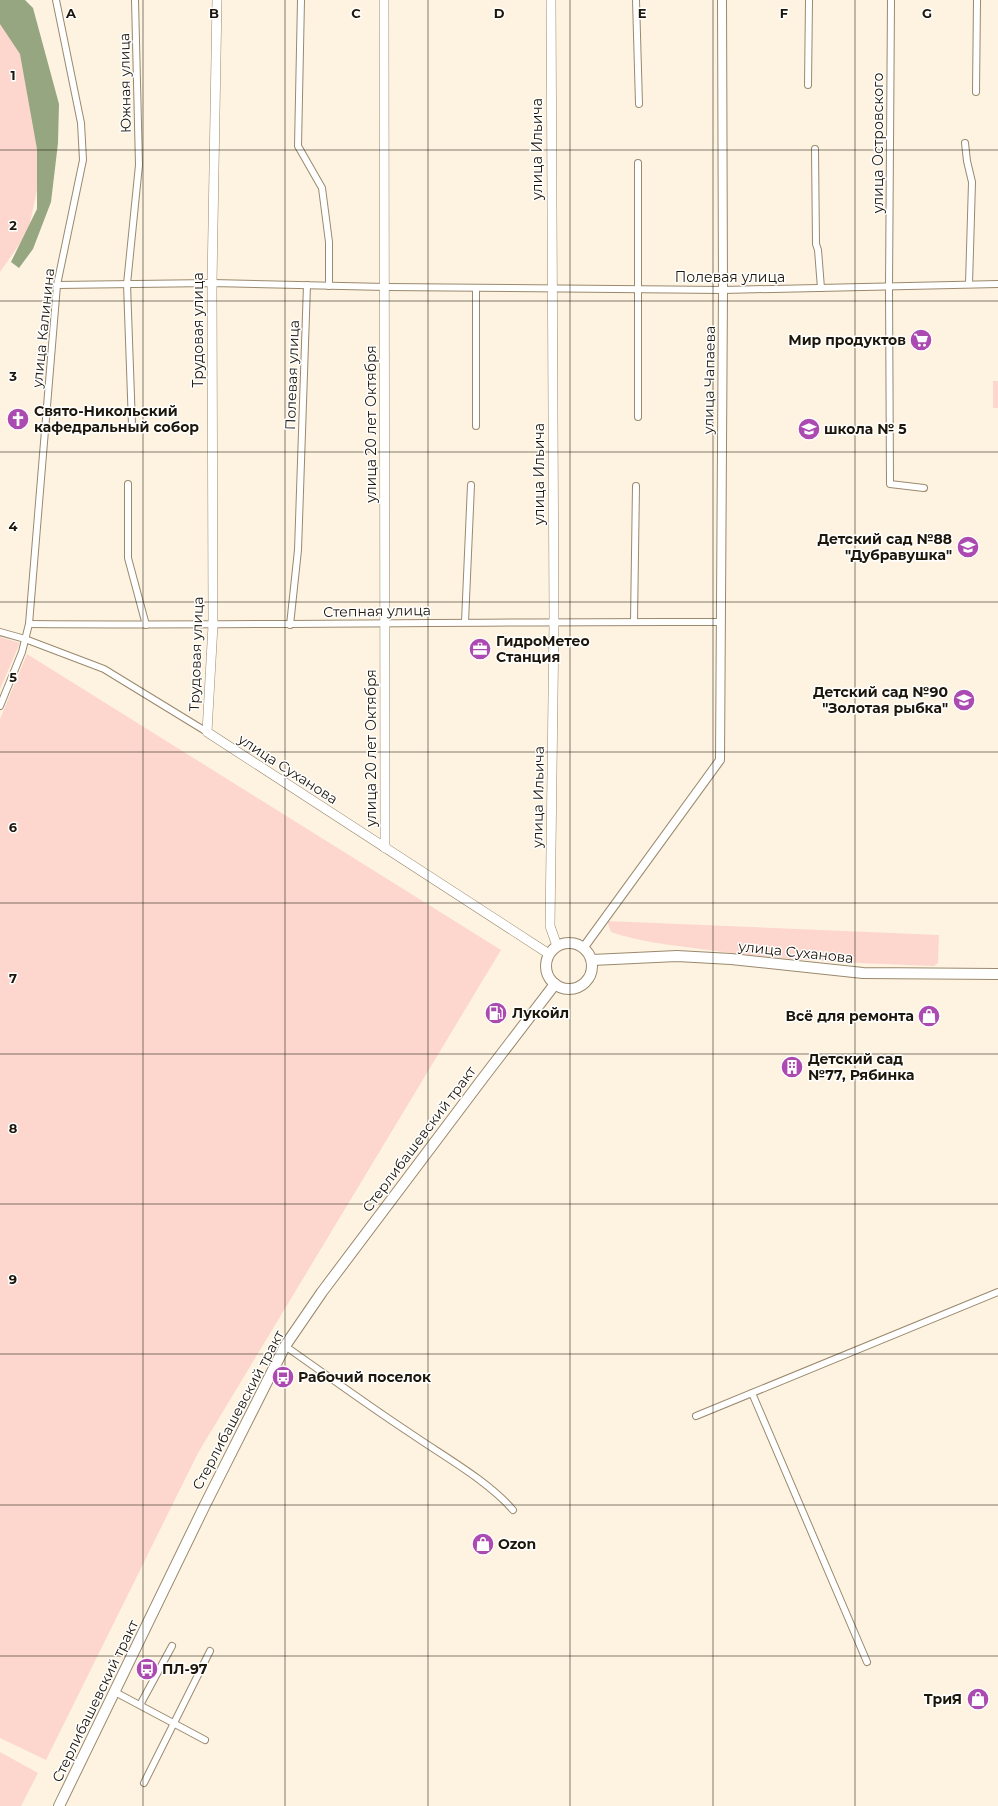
<svg xmlns="http://www.w3.org/2000/svg" width="998" height="1806" font-family="Montserrat,sans-serif">
<style>
.green{fill:#fdd7cd}
.water{fill:#95a680}
.lines{fill:none;stroke-linecap:round;stroke-linejoin:round}
.minor-casing{stroke:#9a896d;stroke-width:8}
.tertiary-casing{stroke:#9a896d;stroke-width:10}
.secondary-casing{stroke:#9a896d;stroke-width:10}
.primary-casing{stroke:#9a896d;stroke-width:12}
.minor{stroke:#fff;stroke-width:6}
.tertiary{stroke:#fff;stroke-width:8}
.secondary{stroke:#fff;stroke-width:9}
.primary{stroke:#fff;stroke-width:10}
.grid{fill:none;stroke:#1c160b;stroke-width:1;stroke-opacity:0.55}
.labels{text-anchor:middle;dominant-baseline:central;stroke-width:3;stroke-linejoin:round;paint-order:stroke}
.street-label{font-size:14px;fill:#1c160b;stroke:#fff}
.poi-label{font-size:14px;font-weight:bold;fill:#1c160b;stroke:#fff;text-anchor:start}
.grid-label{font-size:13px;text-anchor:middle;font-weight:bold;fill:#1c160b;stroke:#fff;stroke-width:3;stroke-linejoin:round;paint-order:stroke}
</style>
<rect width="100%" height="100%" fill="#fef3e1"/>
<!-- green -->
<g class="green">
<path d="M0,15L23,51L45,153L28,232L0,272Z"/>
<rect x="993" y="381" width="5" height="27"/>
<path d="M0,637L20,643L0,689Z"/>
<path d="M27,654L501,950L198,1453L46,1760L0,1738V719Z"/>
<path d="M607,921L939,935L938,963L934,966C856,963 778,960 701,949C670,945 640,942 611,932Z"/>
<path d="M0,1752L38,1773L21,1806H0Z"/>
</g>
<!-- water -->
<path class="water" d="M0,0H25L33,8L59,104L58,143L51,202L33,249L19,268L11,262L37,209V149L20,54L0,24Z"/>
<g class="lines">
<!-- minor casing -->
<g class="minor-casing">
<g id="minor">
<path d="M301,0L298,146L322,188L329,242V286"/>
<path d="M636,0L639,104"/>
<path d="M891,0L889,287L890,484L924,488"/>
<path d="M808,85L809,0"/>
<path d="M976,92L977,0"/>
<path d="M965,143L967,161L972,182L969,284"/>
<path d="M815,149L816,244L818,250L821,288"/>
<path d="M638,163V417"/>
<path d="M57,285L212,283L386,287L723,290L998,284"/>
<path d="M132,425L127,284L139,165L135,0"/>
<path d="M476,426V288"/>
<path d="M128,484V558L146,625"/>
<path d="M634,621L636,486"/>
<path d="M465,622L471,485"/>
<path d="M29,624C260,626 490,621 720,622"/>
<path d="M290,625L298,550L307,285"/>
<path d="M0,632L25,639L104,669L207,732"/>
<path d="M0,706L22,652L29,624L57,285L83,160L81,123L56,0"/>
<path d="M285,1346C328,1376 370,1407 413,1435C445,1457 488,1481 513,1510"/>
<path d="M752,1393L867,1662"/>
<path d="M696,1416L998,1292"/>
<path d="M115,1692L205,1740"/>
<path d="M140,1705L172,1646"/>
<path d="M144,1783L210,1651"/>
</g>
</g>
<!-- tertiary casing -->
<g class="tertiary-casing">
<path id="tertiary" d="M584,947L720,760L723,290L722,0"/>
</g>
<!-- secondary casing -->
<g class="secondary-casing">
<g id="secondary">
<path d="M217,0L212,283L213,625L207,732L549,954"/>
<path d="M384,0C386,283 383,566 385,848"/>
<path d="M551,0L554,621L550,926L557,946"/>
</g>
</g>
<!-- primary casing -->
<g class="primary-casing">
<g id="primary">
<circle cx="569" cy="966" r="23"/>
<path d="M592,960L677,956L731,959L863,973L998,974"/>
<path d="M59,1806L205,1505L285,1346L322,1292L483,1078L555,984"/>
</g>
</g>
<!-- minor -->
<use href="#minor" class="minor"/>
<!-- tertiary -->
<use href="#tertiary" class="tertiary"/>
<!-- secondary -->
<use href="#secondary" class="secondary"/>
<!-- primary -->
<use href="#primary" class="primary"/>
</g>
<!-- grid -->
<path class="grid" d="M143,0V1806M285,0V1806M428,0V1806M570,0V1806M713,0V1806M855,0V1806M0,150H998M0,301H998M0,452H998M0,602H998M0,752H998M0,903H998M0,1054H998M0,1204H998M0,1354H998M0,1505H998M0,1656H998"/>
<!-- icons -->
<defs>
<g id="supermarket-disc" transform="scale(1.15)"><circle r="9.5" fill="#ab4ab1" stroke="#fff"/><path d="M-6-5.5h2.5l.6 2H6L4.5 2H-2.5L-4.4-4H-6ZM-1.5 3.2a1.3 1.3 0 1 0 .1 0ZM3 3.2a1.3 1.3 0 1 0 .1 0Z" fill="#fff"/></g>
<g id="church-disc" transform="scale(1.15)"><circle r="9.5" fill="#ab4ab1" stroke="#fff"/><path d="M-1.2-6h2.4v3.5h3.3v2.4h-3.3V6h-2.4V-.1h-3.3v-2.4h3.3Z" fill="#fff"/></g>
<g id="school-disc" transform="scale(1.15)"><circle r="9.5" fill="#ab4ab1" stroke="#fff"/><path d="M0-5L7-2L0 1L-7-2ZM-4 1L0 2.5L4 1V4Q0 6-4 4Z" fill="#fff"/></g>
<g id="office-disc" transform="scale(1.15)"><circle r="9.5" fill="#ab4ab1" stroke="#fff"/><path d="M-6-3h4V-5.5h4V-3h4V5H-6ZM-1-4.5V-3h2v-1.5ZM-6 0V1H6V0Z" fill="#fff"/></g>
<g id="fuel-disc" transform="scale(1.15)"><circle r="9.5" fill="#ab4ab1" stroke="#fff"/><path d="M-5.5-6h7V0h2V4h1.3V-2.5L3-4.5l.8-.8L6-3V5H2.5V1h-1V6h-7ZM-4.2-4.7v3.2H.2V-4.7Z" fill="#fff"/></g>
<g id="shop-disc" transform="scale(1.15)"><circle r="9.5" fill="#ab4ab1" stroke="#fff"/><path d="M-5-2.5h2.3a2.7 3.5 0 0 1 5.4 0H5L5.5 6h-11ZM-1.5-2.5h3a1.5 2.3 0 0 0-3 0Z" fill="#fff"/></g>
<g id="building-disc" transform="scale(1.15)"><circle r="9.5" fill="#ab4ab1" stroke="#fff"/><path d="M-4-6H4V6H1V3H-1V6H-4ZM-2.5-4.3h1.7v1.8h-1.7ZM.8-4.3h1.7v1.8H.8ZM-2.5-1h1.7V.8h-1.7ZM.8-1h1.7V.8H.8Z" fill="#fff"/></g>
<g id="bus-disc" transform="scale(1.15)"><circle r="9.5" fill="#ab4ab1" stroke="#fff"/><path d="M-5-6H5V4H4V6H2V4H-2V6H-4V4H-5ZM-3.5-4V0h7V-4ZM-3.5 1.2v1.5H-2V1.2ZM2 1.2v1.5H3.5V1.2Z" fill="#fff"/></g>
</defs>
<g fill-rule="evenodd">
<use href="#supermarket-disc" x="921" y="340"/>
<use href="#church-disc" x="18" y="419"/>
<use href="#school-disc" x="809" y="429"/>
<use href="#school-disc" x="968" y="547"/>
<use href="#office-disc" x="480" y="649"/>
<use href="#school-disc" x="964" y="700"/>
<use href="#fuel-disc" x="496" y="1013"/>
<use href="#shop-disc" x="929" y="1016"/>
<use href="#building-disc" x="792" y="1067"/>
<use href="#bus-disc" x="283" y="1377"/>
<use href="#shop-disc" x="483" y="1544"/>
<use href="#bus-disc" x="147" y="1669"/>
<use href="#shop-disc" x="978" y="1699"/>
</g>
<g class="labels">
<!-- street labels -->
<g class="street-label">
<text transform="translate(125 83) rotate(-91)">Южная улица</text>
<text transform="translate(878 143) rotate(-90)">улица Островского</text>
<text transform="translate(537 149) rotate(-90)">улица Ильича</text>
<text x="730" y="277">Полевая улица</text>
<text transform="translate(43 328) rotate(-84)">улица Калинина</text>
<text transform="translate(198 330) rotate(-90)">Трудовая улица</text>
<text transform="translate(292 375) rotate(-88)">Полевая улица</text>
<text transform="translate(709 380) rotate(-89)">улица Чапаева</text>
<text transform="translate(371 424) rotate(-90)">улица 20 лет Октября</text>
<text transform="translate(539 474) rotate(-90)">улица Ильича</text>
<text transform="translate(377 611) rotate(-1)">Степная улица</text>
<text transform="translate(196 654) rotate(-88)">Трудовая улица</text>
<text transform="translate(371 748) rotate(-90)">улица 20 лет Октября</text>
<text transform="translate(288 769) rotate(33)">улица Суханова</text>
<text transform="translate(538 797) rotate(-89)">улица Ильича</text>
<text transform="translate(796 952) rotate(6)">улица Суханова</text>
<text transform="translate(419 1139) rotate(-53)">Стерлибашевский тракт</text>
<text transform="translate(238 1410) rotate(-62)">Стерлибашевский тракт</text>
<text transform="translate(95 1701) rotate(-64)">Стерлибашевский тракт</text>
</g>
<!-- poi labels -->
<g class="poi-label">
<text x="906" y="340" text-anchor="end">Мир продуктов</text>
<text x="34" y="411">Свято-Никольский<tspan x="34" dy="16">кафедральный собор</tspan></text>
<text x="824" y="429">школа № 5</text>
<text x="952" y="539" text-anchor="end">Детский сад №88<tspan x="952" dy="16">"Дубравушка"</tspan></text>
<text x="496" y="641">ГидроМетео<tspan x="496" dy="16">Станция</tspan></text>
<text x="948" y="692" text-anchor="end">Детский сад №90<tspan x="948" dy="16">"Золотая рыбка"</tspan></text>
<text x="512" y="1013">Лукойл</text>
<text x="914" y="1016" text-anchor="end">Всё для ремонта</text>
<text x="808" y="1059">Детский сад<tspan x="808" dy="16">№77, Рябинка</tspan></text>
<text x="298" y="1377">Рабочий поселок</text>
<text x="498" y="1544">Ozon</text>
<text x="162" y="1669">ПЛ-97</text>
<text x="962" y="1699" text-anchor="end">ТриЯ</text>
</g>
</g>
<g class="grid-label">
<text x="71" y="18">A</text>
<text x="214" y="18">B</text>
<text x="356" y="18">C</text>
<text x="499" y="18">D</text>
<text x="642" y="18">E</text>
<text x="784" y="18">F</text>
<text x="927" y="18">G</text>
<text x="13" y="80">1</text>
<text x="13" y="230">2</text>
<text x="13" y="381">3</text>
<text x="13" y="531">4</text>
<text x="13" y="682">5</text>
<text x="13" y="832">6</text>
<text x="13" y="983">7</text>
<text x="13" y="1133">8</text>
<text x="13" y="1284">9</text>
</g>
</svg>
